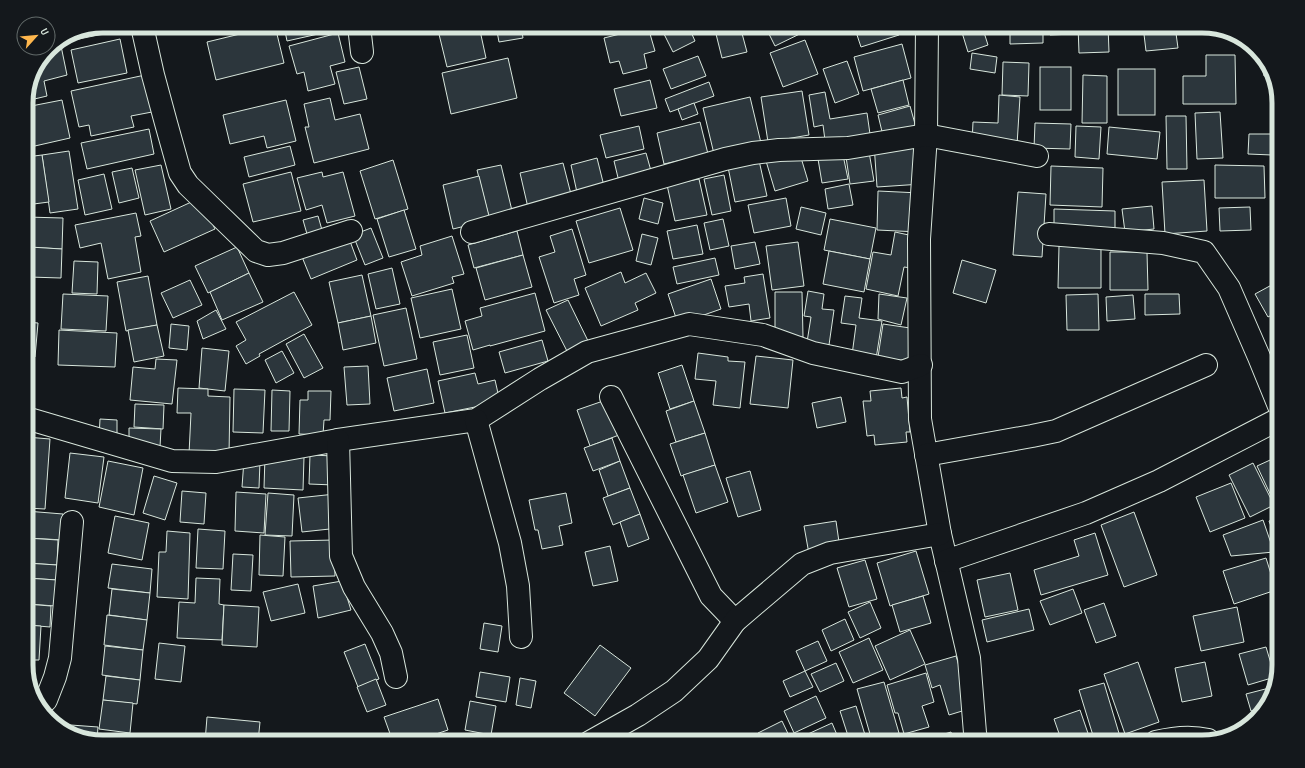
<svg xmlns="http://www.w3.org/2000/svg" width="1305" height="768" font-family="'Sofia Sans Condensed',sans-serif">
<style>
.building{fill:#2c363c;stroke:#d8e6dc}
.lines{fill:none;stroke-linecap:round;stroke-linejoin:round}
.minor-casing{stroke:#d8e6dc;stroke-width:24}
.minor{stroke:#14181c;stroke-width:22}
.rim{fill:none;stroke:#d8e6dc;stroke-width:5}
</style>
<rect width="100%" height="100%" fill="#14181c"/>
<!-- building -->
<g class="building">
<path d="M103,26H111L113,32L74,40L73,33L74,32Z"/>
<path d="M273,26H275L284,63L216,80L207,42Z"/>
<path d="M284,26H335L336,30L287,41Z"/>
<path d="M422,26H439L423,30Z"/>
<path d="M437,26H479L486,58L447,67Z"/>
<path d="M496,26H521L523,38L499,42Z"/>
<path d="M660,26H702L691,32L695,41L673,52Z"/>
<path d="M714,26H740L747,52L722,58Z"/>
<path d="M765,26H813L814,27L775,46Z"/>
<path d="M854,26H896L899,35L861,47Z"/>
<path d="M960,26H982L988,45L968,52Z"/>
<path d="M1010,26H1043V43L1010,44Z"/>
<path d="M1050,26H1073V34L1050,35Z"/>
<path d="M1078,26H1108L1109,52L1079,53Z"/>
<path d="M1143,26H1175L1178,48L1146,51Z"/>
<path d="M648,27L655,51L644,54L647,68L623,74L619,61L610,63L604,38Z"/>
<path d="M338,33L345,62L330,66L335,84L308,91L304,72L297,74L289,46Z"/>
<path d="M120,39L127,73L78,83L71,50Z"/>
<path d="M805,40L818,74L783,87L770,53Z"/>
<path d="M60,41L67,75L44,81L47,96L26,101L49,48Z"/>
<path d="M902,44L911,78L863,91L854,57Z"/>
<path d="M972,53L997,57L995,73L970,69Z"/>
<path d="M1206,55H1235L1236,104H1183V76H1206Z"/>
<path d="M698,56L706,76L671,89L663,69Z"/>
<path d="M508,58L517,98L451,114L442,73Z"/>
<path d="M1262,58L1269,64L1272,75L1264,76Z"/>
<path d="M847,61L859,94L835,103L823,69Z"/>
<path d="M1003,62L1029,63L1028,96L1002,95Z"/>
<path d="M359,67L367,99L344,104L336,72Z"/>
<rect x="1040" y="67" width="31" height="43"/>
<rect x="1118" y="69" width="37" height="46"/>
<path d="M145,75L152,112L131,116L134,127L91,136L89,125L79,127L71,91Z"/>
<path d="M1083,75L1107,76V123H1082Z"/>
<path d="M650,80L657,108L621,116L614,89Z"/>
<path d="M903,80L909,105L878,113L871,89Z"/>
<path d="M709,82L714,96L670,112L665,99Z"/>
<path d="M802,91L809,135L768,142L761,97Z"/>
<path d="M825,92L830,119L867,113L871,141L826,148L823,125L814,127L809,95Z"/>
<path d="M999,95L1020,97L1017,145L972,143L973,122L998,123Z"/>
<path d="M750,97L761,143L714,154L703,108Z"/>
<path d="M330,98L335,120L360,114L369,149L314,163L305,127H309L304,104Z"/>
<path d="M62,100L70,138L26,148V107Z"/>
<path d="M286,100L296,141L267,148L264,136L230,144L223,115Z"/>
<path d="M694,103L698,114L682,120L678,109Z"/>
<rect x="1278" y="104" width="1" height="24"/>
<path d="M910,106L917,131L884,140L878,115Z"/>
<path d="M1220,112L1223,158L1197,159L1195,113Z"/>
<path d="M1166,116H1186L1187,169H1167Z"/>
<path d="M700,122L708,154L664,164L657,133Z"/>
<path d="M1035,123L1071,124L1070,149L1034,148Z"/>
<path d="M639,126L644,149L606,158L600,135Z"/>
<path d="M1076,126L1101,127L1099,159L1075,157Z"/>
<path d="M1109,127L1160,132L1157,159L1107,154Z"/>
<path d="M149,129L154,154L87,169L81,143Z"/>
<path d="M1249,134H1273L1272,155L1248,154Z"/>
<path d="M920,142L922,184L877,187L874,144Z"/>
<path d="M290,146L295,165L249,177L244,157Z"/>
<path d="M868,146L874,181L850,184L845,150Z"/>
<path d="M69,151L78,209L50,213L42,155Z"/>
<path d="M799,151L808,181L775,191L766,161Z"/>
<path d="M646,153L653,178L620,186L614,161Z"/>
<path d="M42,155L49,202L26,205V157Z"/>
<path d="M843,155L848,179L822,183L818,159Z"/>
<path d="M758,156L767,196L735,202L727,162Z"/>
<path d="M597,158L605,190L578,197L571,165Z"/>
<path d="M393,160L408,209L375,219L360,171Z"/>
<path d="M563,163L573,202L529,212L520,173Z"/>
<path d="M161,165L171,209L145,215L135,170Z"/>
<path d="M501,165L514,219L491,225L477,170Z"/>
<path d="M1215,165L1264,166L1265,198H1215Z"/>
<path d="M1051,166L1103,168L1102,207L1050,205Z"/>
<path d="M132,168L139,198L119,203L112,172Z"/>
<path d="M291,172L301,211L253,222L243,184Z"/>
<path d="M322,172L323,177L343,172L355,216L327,223L322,205L306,210L297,178Z"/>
<path d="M104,174L112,209L85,215L78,180Z"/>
<path d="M724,175L731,211L712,215L704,179Z"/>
<path d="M479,176L490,220L453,229L443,185Z"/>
<path d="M699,179L707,215L675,221L667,185Z"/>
<path d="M1204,180L1207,231L1165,234L1162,182Z"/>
<path d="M849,184L853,205L828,209L825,189Z"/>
<path d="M878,191L920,193L919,232L877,230Z"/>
<path d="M1018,192L1046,194L1042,257L1013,255Z"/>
<path d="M200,198L215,229L164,252L150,221Z"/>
<path d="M644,198L663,203L658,224L639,219Z"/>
<path d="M786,198L791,226L754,233L748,205Z"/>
<path d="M1152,206L1154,229L1125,232L1122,209Z"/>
<path d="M801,207L826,213L821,235L796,229Z"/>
<path d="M1250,207L1251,230L1220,231L1219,208Z"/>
<path d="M620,208L633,250L589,263L576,221Z"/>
<path d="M1054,209L1115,211V232L1054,231Z"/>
<path d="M404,210L416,249L389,257L377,219Z"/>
<path d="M136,213L141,236L135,237L141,272L108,279L101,243L80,248L75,225Z"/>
<path d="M318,216L324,237L309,241L303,220Z"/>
<path d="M26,217L63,218L62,249L26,247Z"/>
<path d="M723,219L729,246L710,250L704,223Z"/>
<path d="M830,219L876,228L870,259L824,250Z"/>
<path d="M697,225L703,254L673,259L667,231Z"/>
<path d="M371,228L383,258L365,265L353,235Z"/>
<path d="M572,229L586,275L574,279L579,295L554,303L539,257L555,252L550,236Z"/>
<path d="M517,231L523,255L474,268L468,245Z"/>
<path d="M895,232L918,237L911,268L904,267L898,296L866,289L873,252L891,255Z"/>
<path d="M347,233L357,260L311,279L300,252Z"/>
<path d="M642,234L658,238L651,265L636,261Z"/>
<path d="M452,236L464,274L452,277L454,283L412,296L401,262L422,255L420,246Z"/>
<path d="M755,242L760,264L735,269L731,246Z"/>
<path d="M798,242L804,286L772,290L766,246Z"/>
<path d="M1059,246H1101V288H1058Z"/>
<path d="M30,247L62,249L61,278L29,277Z"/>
<path d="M237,247L249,273L208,293L195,266Z"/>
<path d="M829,251L870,259L864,292L823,284Z"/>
<path d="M1110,252H1147L1148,290H1110Z"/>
<path d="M523,255L532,287L485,300L476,268Z"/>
<path d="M715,258L719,275L677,284L673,267Z"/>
<path d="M962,260L996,270L986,303L953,293Z"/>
<path d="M74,261L98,262L97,294L72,293Z"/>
<path d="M392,268L400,304L376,309L368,274Z"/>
<path d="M621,272L625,283L646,273L656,293L635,303L638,310L601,326L585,288Z"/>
<path d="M249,273L263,302L222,320L210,292Z"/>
<path d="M763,274L770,318L751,321L749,304L729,307L725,286L745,283L744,277Z"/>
<path d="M362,275L371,316L338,323L329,282Z"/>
<path d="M148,276L157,325L126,331L117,282Z"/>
<path d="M711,279L721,309L678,324L668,294Z"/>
<path d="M190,280L202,305L173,318L161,293Z"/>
<path d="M1279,281V311L1268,317L1255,294Z"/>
<path d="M452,289L461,329L420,338L411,298Z"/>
<path d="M808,291L824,294L822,309L834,310L829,345L807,342L811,317L804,316Z"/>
<path d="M294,292L312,325L259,354L260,356L246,364L236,346L246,340L236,322Z"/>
<path d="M775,292H802L803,337H775Z"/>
<path d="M535,293L545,331L490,346V345L473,350L465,321L482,316L480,308Z"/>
<path d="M63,294L108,296L106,331L61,329Z"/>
<path d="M879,294L907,298L901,325L878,319Z"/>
<path d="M1098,294L1099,330H1067L1066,295Z"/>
<path d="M1145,294H1179L1180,314L1145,315Z"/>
<path d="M1133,295L1135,319L1107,321L1106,297Z"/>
<path d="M845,296L862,298L859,318L882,321L876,359L852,355L856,325L841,323Z"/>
<path d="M568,300L591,347L570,357L546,310Z"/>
<path d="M406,308L417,359L384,366L373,315Z"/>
<path d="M216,310L226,329L203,339L197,321Z"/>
<path d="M371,316L376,343L343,350L338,323Z"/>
<path d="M26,322L38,323L35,357L26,356Z"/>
<path d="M171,324L189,326L187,350L169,348Z"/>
<path d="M883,324L917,329L913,362L878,357Z"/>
<path d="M157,325L164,356L134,362L128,330Z"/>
<path d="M59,330L117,333L115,367L58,365Z"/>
<path d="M304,334L323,368L304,378L286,344Z"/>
<path d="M467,335L474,368L440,375L433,342Z"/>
<path d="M542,340L548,361L505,373L499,352Z"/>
<path d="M202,348L229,351L225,391L199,388Z"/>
<path d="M282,351L294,373L276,383L265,360Z"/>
<path d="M698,353L728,357V361L745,362L740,408L713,405L716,381L695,379Z"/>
<path d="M756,356L793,360L788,408L750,404Z"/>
<path d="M156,359L177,360L172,404L130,400L133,367L155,369Z"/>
<path d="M682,365L694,401L670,409L658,373Z"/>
<path d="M368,366L370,404L347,405L344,367Z"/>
<path d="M427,369L434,403L394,411L387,378Z"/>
<path d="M475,373L478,384L495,380L500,402L445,413L438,381Z"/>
<path d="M178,388L208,389V396L230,397L229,455L189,454L191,413H177Z"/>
<path d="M901,388L902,398L907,397L910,432H906L907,442L875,445L874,435L867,436L863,401H871L870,391Z"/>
<path d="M234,389L265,390L263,433L233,432Z"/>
<path d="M272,390L290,391L289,431H271Z"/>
<path d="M308,391H331L330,420H324L323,435L299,434L300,400H308Z"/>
<path d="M841,397L846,422L817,428L812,403Z"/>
<path d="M606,400L619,435L590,446L577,410Z"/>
<path d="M694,401L705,433L676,442L666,411Z"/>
<path d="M135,404L164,405L163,429L134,427Z"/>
<path d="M100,419L117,420V439L99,438Z"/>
<path d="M129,428L161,429L160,447L129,446Z"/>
<path d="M705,433L715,465L681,476L670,444Z"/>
<path d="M26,437L50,439L45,509L26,508Z"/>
<path d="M612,438L620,461L593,471L584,448Z"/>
<path d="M70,453L104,457L98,503L65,498Z"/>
<path d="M310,455L335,456L334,485L309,484Z"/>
<path d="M265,456L304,457L303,490L264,488Z"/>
<path d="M1279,456V500L1274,502L1257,466Z"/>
<path d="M244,460L260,461L259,488L242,487Z"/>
<path d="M108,461L143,468L134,515L99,507Z"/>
<path d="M620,461L630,488L608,496L599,470Z"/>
<path d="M1253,463L1274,505L1250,517L1229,475Z"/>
<path d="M715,465L728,502L696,513L683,475Z"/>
<path d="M750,471L761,510L738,517L726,478Z"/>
<path d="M154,476L177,483L165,520L143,513Z"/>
<path d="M1231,483L1245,518L1210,532L1196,497Z"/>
<path d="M630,488L640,514L613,525L603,498Z"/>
<path d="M182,491L206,493L204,524L180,522Z"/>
<path d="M236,492L266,494L264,533L235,531Z"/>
<path d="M268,493L294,495L292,536L265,535Z"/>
<path d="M566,493L572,523L559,526L563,545L542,549L538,530H535L529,500Z"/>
<path d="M335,494L339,528L302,532L298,498Z"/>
<path d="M26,511L63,514L64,540L26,538Z"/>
<path d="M1134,512L1157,575L1124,587L1101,525Z"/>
<path d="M640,514L649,539L628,547L620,522Z"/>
<path d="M115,516L149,523L142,560L108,553Z"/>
<path d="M1279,517V547L1269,521Z"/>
<path d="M1263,520L1274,552L1231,556L1223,535Z"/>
<path d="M836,521L840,549L809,554L804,526Z"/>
<path d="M198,529L225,531L223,569L196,568Z"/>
<path d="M167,531L190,533L188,599L157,597L159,552H166Z"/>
<path d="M1095,533L1108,575L1041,595L1034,570L1079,556L1074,540Z"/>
<path d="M260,535L285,537L283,576L259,575Z"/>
<path d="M26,538L58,540L57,565L26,563Z"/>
<path d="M334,540L335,576L291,577L290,541Z"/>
<path d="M610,546L618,581L593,586L585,552Z"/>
<path d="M916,551L929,594L890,606L877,563Z"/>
<path d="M233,554L253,555L251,591L231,590Z"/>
<path d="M1266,558L1276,590L1234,604L1223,571Z"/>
<path d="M865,560L877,599L849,607L837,568Z"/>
<path d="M26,563L57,565V580L26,578Z"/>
<path d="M112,564L152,569L150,593L108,588Z"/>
<path d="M1010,573L1018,610L985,617L977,580Z"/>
<path d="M26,578L57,580L56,606L26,604Z"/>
<path d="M196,578L220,579L219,604L224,605L222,640L177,638L179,602L195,603Z"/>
<path d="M342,581L351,610L318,618L313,586Z"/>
<path d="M298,584L305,613L271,621L263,592Z"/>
<path d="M112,589L150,593L147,620L109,615Z"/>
<path d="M1073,589L1082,613L1050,625L1040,601Z"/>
<path d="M923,596L931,623L900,632L892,605Z"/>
<path d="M870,602L881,628L860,638L848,612Z"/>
<path d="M1104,603L1116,636L1096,643L1084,610Z"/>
<path d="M26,604L51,606L50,627L26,625Z"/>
<path d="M224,605L259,607L257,647L222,645Z"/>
<path d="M1237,607L1244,642L1201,651L1193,616Z"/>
<path d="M1029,609L1034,630L987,642L982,620Z"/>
<path d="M107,615L147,620L143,650L104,645Z"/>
<path d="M845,619L854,640L831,651L822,630Z"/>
<path d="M484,623L502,626L498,652L480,649Z"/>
<path d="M26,625L41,626L39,660H26Z"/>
<path d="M910,630L925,664L890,680L875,646Z"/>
<path d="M869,638L883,670L853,683L839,652Z"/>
<path d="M818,641L827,661L805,671L796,651Z"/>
<path d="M159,643L185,646L181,682L155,679Z"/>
<path d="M365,644L379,679L358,687L344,652Z"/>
<path d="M600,645L631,668L595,716L564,693Z"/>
<path d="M105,646L143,650L140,680L102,675Z"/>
<path d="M1266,647L1275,677L1248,685L1239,654Z"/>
<path d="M956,656L972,708L949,715L940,685L932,688L925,665Z"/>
<path d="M26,660H33L32,686L26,670Z"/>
<path d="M1138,662L1159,722L1125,734L1104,674Z"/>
<path d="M1205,662L1212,696L1182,702L1175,668Z"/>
<path d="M836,663L844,681L820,692L811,674Z"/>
<path d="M805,671L813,687L790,697L783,681Z"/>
<path d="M480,672L510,677L506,702L476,697Z"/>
<path d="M926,673L934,702L922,706L929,727L904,734L898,713H895L887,685Z"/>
<path d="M106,676L140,680L137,704L103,700Z"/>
<path d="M520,678L536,681L531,708L516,705Z"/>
<path d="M376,679L386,705L367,712L357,687Z"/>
<path d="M884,682L899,733L872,741L857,689Z"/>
<path d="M1104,683L1121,740L1115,742H1095L1079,690Z"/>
<path d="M1273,687L1269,704L1264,708L1251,711L1246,694Z"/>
<path d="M816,696L826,718L794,733L784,711Z"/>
<path d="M438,699L448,730L412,742H393L384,717Z"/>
<path d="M103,700L133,703L130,733L99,729Z"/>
<path d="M470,701L496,706L491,735L465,730Z"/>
<path d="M856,706L866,738L850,742L840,711Z"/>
<path d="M1080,710L1091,742H1062L1054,719Z"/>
<path d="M207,717L260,722L258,742H205Z"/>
<path d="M1255,717L1246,726L1244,720Z"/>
<path d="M782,721L792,742H762L758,733Z"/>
<path d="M832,723L840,742H798L797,739Z"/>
<path d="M57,724L98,727L97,740L64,732Z"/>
<path d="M951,732L954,742H929L928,739Z"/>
</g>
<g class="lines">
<!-- minor casing -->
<g class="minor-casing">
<g id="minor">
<path d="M142,26L153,75L166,123L180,173L188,185L256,251L268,255L283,253L351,231"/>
<path d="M359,26L362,52"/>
<path d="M927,26L926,135L919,239L920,419L940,534L969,658L975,733L977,742"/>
<path d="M472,232L725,159L753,153L779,150L848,148L926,135L1037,156"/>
<path d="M1049,234L1163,243L1204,252L1229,288L1259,357L1279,406"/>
<path d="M611,397L711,596L735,621"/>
<path d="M26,418L172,461L216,462L338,440L476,420L540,379L587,352L689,324L763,335L813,353L902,372L921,365"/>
<path d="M476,420L510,543L518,586L521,637"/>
<path d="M338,440L341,556L354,587L382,633L391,653L396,677"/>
<path d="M926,455L1032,436L1056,431L1206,365"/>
<path d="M946,561L1086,513L1159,481L1279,419"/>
<path d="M36,701L46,700L55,677L60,658L72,522"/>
<path d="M590,742L638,715L674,691L708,659L735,621L802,564L830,553L940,534"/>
<path d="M1156,742C1172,738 1192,736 1208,740"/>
</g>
</g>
<!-- minor -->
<use href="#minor" class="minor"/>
</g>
<!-- crop -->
<path d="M0 0H1305V768H0ZM103 33H1202A70 70 0 0 1 1272 103V665A70 70 0 0 1 1202 735H103A70 70 0 0 1 33 665V103A70 70 0 0 1 103 33Z" fill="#14181c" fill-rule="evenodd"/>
<path class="rim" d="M103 33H1202A70 70 0 0 1 1272 103V665A70 70 0 0 1 1202 735H103A70 70 0 0 1 33 665V103A70 70 0 0 1 103 33Z"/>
<!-- north arrow -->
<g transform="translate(36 36) rotate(63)"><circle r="19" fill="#14181c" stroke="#626a69"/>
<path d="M0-3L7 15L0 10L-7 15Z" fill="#ffb74d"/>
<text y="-6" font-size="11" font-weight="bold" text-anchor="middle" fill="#d8e6dc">U</text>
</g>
</svg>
